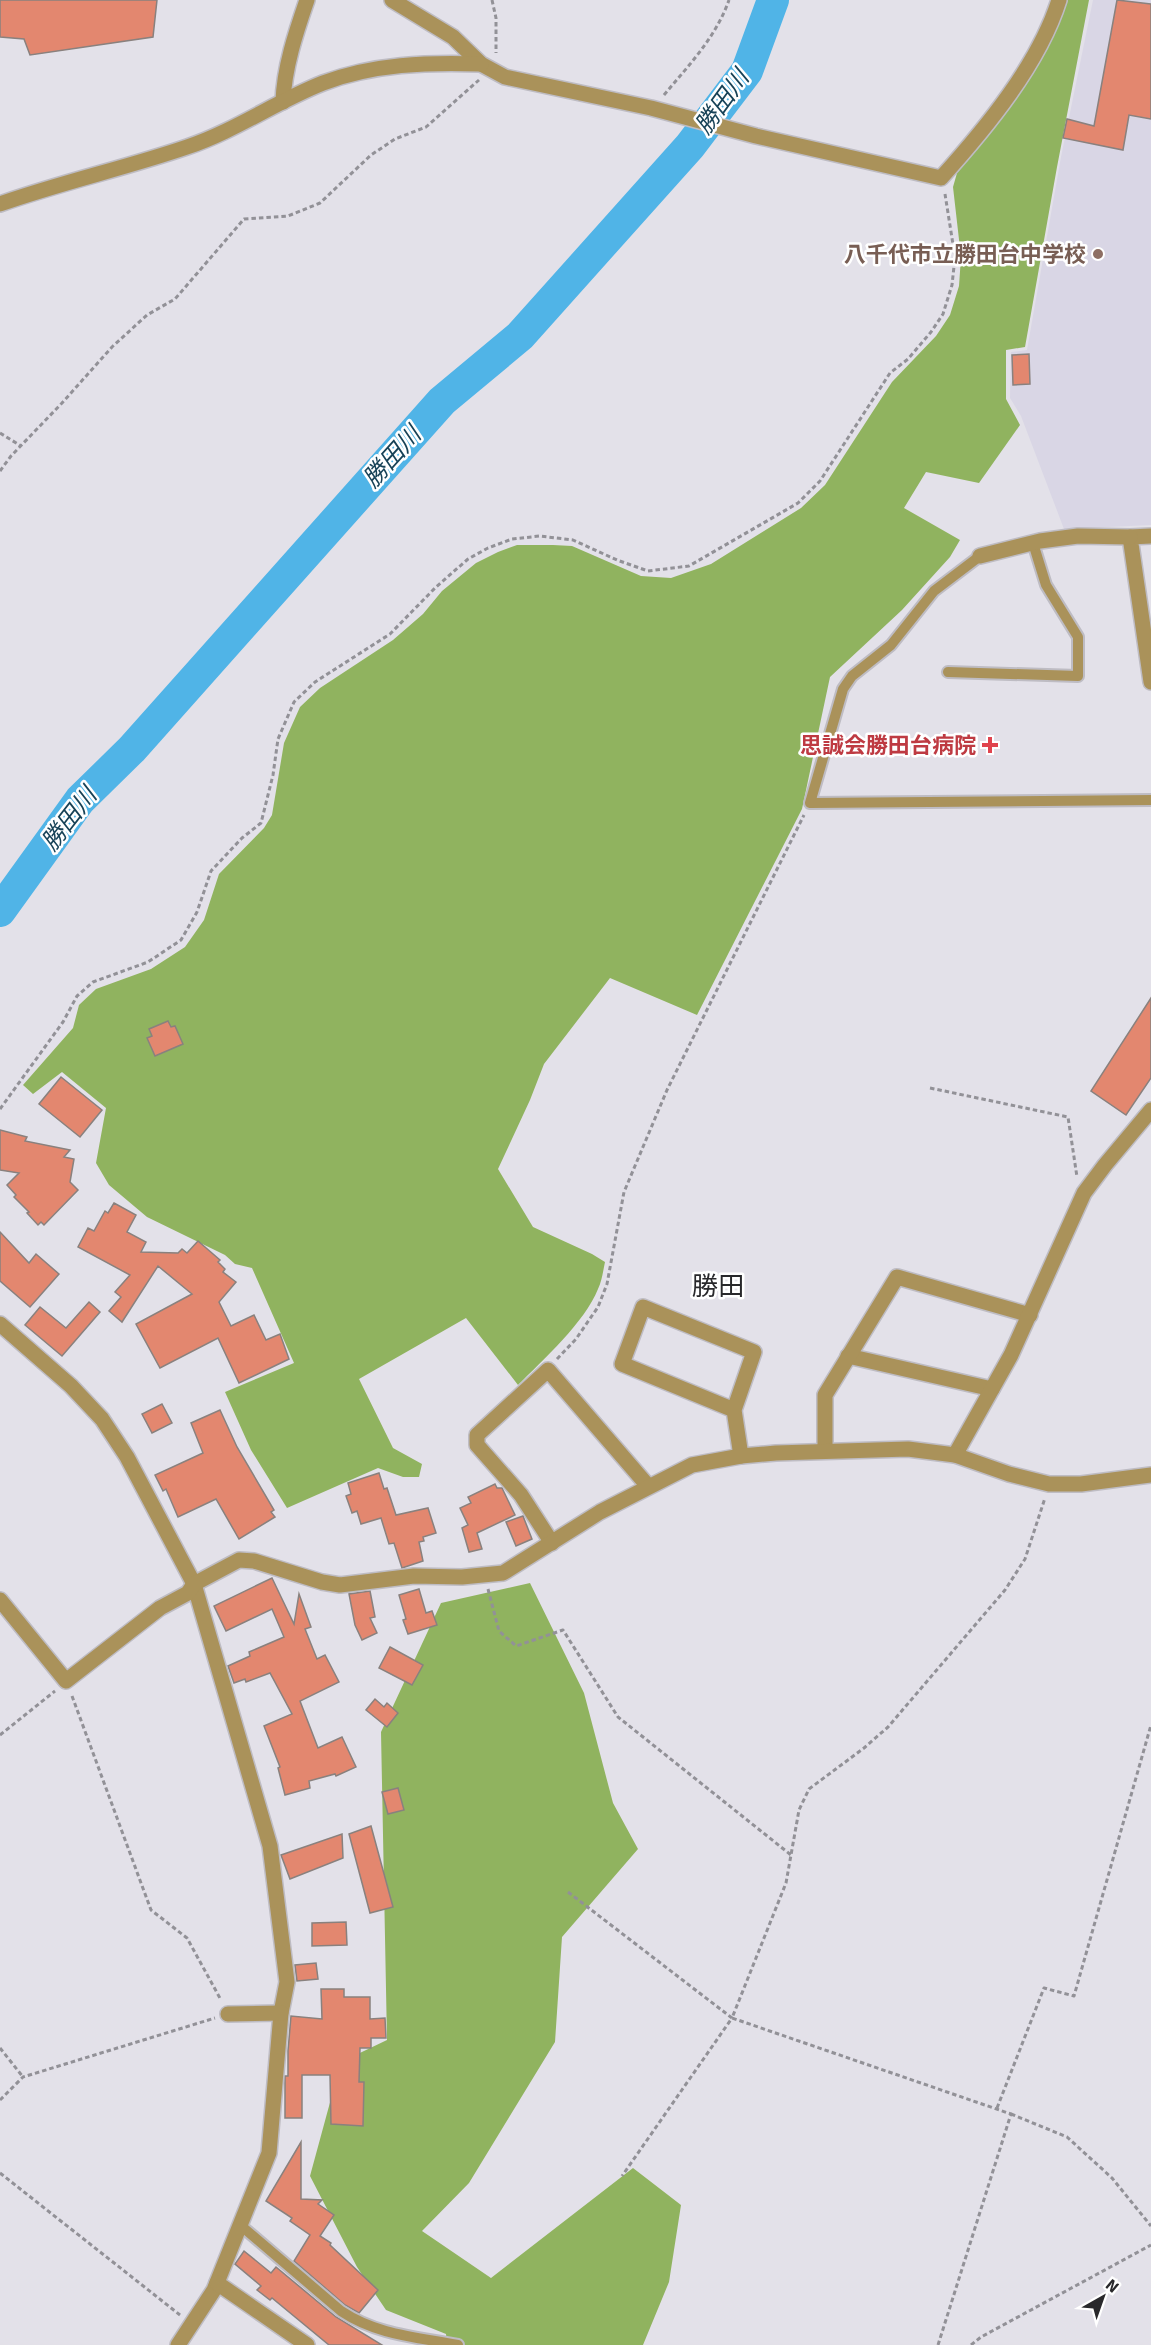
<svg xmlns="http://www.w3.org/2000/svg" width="1151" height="2345" font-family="Signika,'Noto Sans JP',sans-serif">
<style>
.built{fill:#d9d6e5}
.forest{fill:#90b35f}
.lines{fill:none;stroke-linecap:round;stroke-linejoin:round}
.river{stroke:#50b4e7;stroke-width:32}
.building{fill:#e3876f;stroke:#89817e;stroke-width:1.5}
.service-casing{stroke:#bebcc3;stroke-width:14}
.minor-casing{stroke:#bebcc3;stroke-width:18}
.path{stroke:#929197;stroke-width:3;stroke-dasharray:4.5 3;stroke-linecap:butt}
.service{stroke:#aa925a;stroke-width:10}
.minor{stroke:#aa925a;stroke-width:15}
.education-dot{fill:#8d6e63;stroke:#fff;stroke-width:2}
.health-dot{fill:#e0444e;stroke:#fff;stroke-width:2}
.labels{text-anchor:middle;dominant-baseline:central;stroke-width:5;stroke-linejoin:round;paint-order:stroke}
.education-label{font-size:22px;font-weight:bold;fill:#785e54;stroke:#fff;text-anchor:end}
.health-label{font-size:22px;font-weight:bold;fill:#be3a42;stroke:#fff;text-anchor:end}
.water-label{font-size:24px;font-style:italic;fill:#174257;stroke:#fff}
.quarter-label{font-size:26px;fill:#28282b;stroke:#fff}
</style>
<rect width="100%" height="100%" fill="#e3e1e9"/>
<!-- built -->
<path class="built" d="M1093,0H1151V525L1064,529L1021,416L1010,398L1011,352L1027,350L1061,157Z"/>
<!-- forest -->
<g class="forest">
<path d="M1068,0H1089L1057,167L1025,347L1006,350V399L1020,425L979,483L926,472L904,508L960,540L950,557L902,610L830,677L802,809L697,1015L610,978L544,1064L530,1100L498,1169L533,1227L592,1254L605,1262C603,1271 602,1281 598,1289C585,1322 543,1360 518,1385L466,1318L359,1379L393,1448L422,1464L419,1477H403L378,1468L287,1508L251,1450L225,1392L294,1363L252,1268L235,1264L225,1255L147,1217L109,1185L96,1163L106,1108L62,1072L33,1094L23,1085L73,1028L79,1005L96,989L151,969L185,947L204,920L219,874L264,828L272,815L284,743L300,707L320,688L393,640L423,614L442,591L476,563L498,552L517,545H553L572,546L641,576L671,578L711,564L801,508L825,485L892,382L936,336L950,315L959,286L961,257L953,187L957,173C994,122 1049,59 1068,0Z"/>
<path d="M530,1583L584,1693L613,1803L638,1849L562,1937L555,2042L469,2183L422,2231L491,2278L633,2168L681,2205L669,2282L643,2345H447L446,2334L386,2310L357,2267L310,2176L341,2062L387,2040L381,1732L441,1603Z"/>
</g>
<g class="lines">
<!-- river -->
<path class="river" d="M0,911L80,800L132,749L442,401L520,336L690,146L747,71L773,0"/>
</g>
<!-- building -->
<g class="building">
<path d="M0,0H157L153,37L30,55L24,39L0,37Z"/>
<path d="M1117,0L1151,4V119L1129,115L1123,150L1063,138L1067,119L1094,126Z"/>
<path d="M1029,354L1030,384L1013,385L1012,355Z"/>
<path d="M1151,998V1078L1126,1115L1091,1091Z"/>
<path d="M168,1021L171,1027L175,1026L183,1044L155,1056L147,1038L152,1036L149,1029Z"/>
<path d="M61,1077L102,1110L80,1137L39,1104Z"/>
<path d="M0,1130L27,1137L25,1141L70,1150L64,1157L74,1159L70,1182L78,1190L44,1225L41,1222L38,1225L27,1213L29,1212L14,1197L16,1195L7,1185L19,1173L0,1170Z"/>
<path d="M114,1203L136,1215L127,1232L146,1242L141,1252L178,1253L182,1249L187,1253L198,1241L220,1260L218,1262L225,1269L223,1272L236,1282L219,1302L231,1326L254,1315L266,1340L280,1334L289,1359L239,1383L218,1338L160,1368L136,1324L192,1294L158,1266L122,1322L109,1311L121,1297L115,1292L130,1275L78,1247L88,1228L94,1231L105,1211L108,1213Z"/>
<path d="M0,1232L29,1263L36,1254L59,1274L30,1307L0,1281Z"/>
<path d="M89,1302L100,1312L62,1356L25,1325L40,1307L66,1328Z"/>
<path d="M162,1404L172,1423L152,1433L142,1414Z"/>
<path d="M220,1410L237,1447L274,1510L271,1512L275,1517L239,1539L216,1499L178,1517L166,1489L163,1491L155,1475L203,1453L191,1423Z"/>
<path d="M379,1473L384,1489L387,1488L396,1515L428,1508L436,1533L423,1537L424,1541L419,1542L423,1561L402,1568L394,1543L389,1544L381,1518L361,1524L357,1511L352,1513L346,1496L351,1494L348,1483Z"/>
<path d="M495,1484L497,1488H502L515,1515L477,1533L482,1549L469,1552L462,1528L468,1525L460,1508L471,1503L468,1497Z"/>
<path d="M523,1516L532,1539L516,1546L506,1522Z"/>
<path d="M272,1578L294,1624L299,1594L311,1627L305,1629L317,1659L325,1655L339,1682L300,1701L318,1748L342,1737L356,1767L336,1776L335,1774L309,1781L310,1788L285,1795L278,1768L280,1767L264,1726L292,1714L270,1673L246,1682L245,1679L234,1683L228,1666L250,1656L249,1652L284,1637L272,1609L226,1631L214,1606Z"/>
<path d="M419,1589L426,1613L432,1611L437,1625L408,1634L403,1620L406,1619L399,1595Z"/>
<path d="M370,1591L375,1617L370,1618L377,1633L362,1640L355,1625L349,1594Z"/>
<path d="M390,1647L423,1665L412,1685L379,1668Z"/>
<path d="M375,1699L384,1707L387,1703L398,1713L387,1727L366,1710Z"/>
<path d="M398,1788L404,1810L388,1814L382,1792Z"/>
<path d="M371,1826L393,1907L370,1913L349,1834Z"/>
<path d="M342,1834L343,1858L290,1879L281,1855Z"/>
<path d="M346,1922L347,1945L312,1946V1923Z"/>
<path d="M316,1963L318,1979L297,1981L295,1965Z"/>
<path d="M321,1989H344V1997H370V2019L385,2018L386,2038H371V2048H360L359,2082H364L363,2126L331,2124L330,2075H302V2118H285V2076H288V2051L291,2016L322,2019Z"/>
<path d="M301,2142V2199L322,2200L318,2204L334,2215L320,2236L331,2243L330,2245L378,2290L359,2313L345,2305L294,2261L310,2235L290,2221L292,2218L266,2201Z"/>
<path d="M244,2251L271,2273L276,2267L336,2317L382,2345H329L272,2298L270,2300L257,2290L261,2286L235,2264Z"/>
</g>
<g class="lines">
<!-- service casing -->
<g class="service-casing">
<g id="service">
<path d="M980,556L934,591L891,645L852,676L843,689L810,803L1151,800"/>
<path d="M948,672L1078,676V637L1046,585L1033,543"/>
<path d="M239,2224L341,2311C377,2335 416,2337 458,2345"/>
</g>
</g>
<!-- minor casing -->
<g class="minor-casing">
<g id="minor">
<path d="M392,0L453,37L481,64L505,77L651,108L756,136L941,178C986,128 1039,64 1059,0"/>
<path d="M283,102C284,68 296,32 307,0"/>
<path d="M0,204C62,182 126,168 187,147C235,131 277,101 323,83C373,64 428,62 481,64"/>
<path d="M1151,536L1130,537L1151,682"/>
<path d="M980,556L1040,541L1078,536L1130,537"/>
<path d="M0,1324L71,1386L102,1419L127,1457L194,1584L270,1846L287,1982L281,2013L269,2153L214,2290L178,2345"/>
<path d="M848,1356L992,1389"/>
<path d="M734,1410L622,1364L643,1307L754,1352L734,1410L741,1456"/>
<path d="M825,1450V1395L897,1277L1030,1315"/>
<path d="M955,1455L1011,1355L1084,1193L1105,1165L1151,1110"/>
<path d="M552,1543L521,1495L477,1445V1435L548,1370L648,1486"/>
<path d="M0,1600L66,1681L160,1608L188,1593L194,1584L239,1560L254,1561L322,1582L340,1585L414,1576L462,1577L503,1573L600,1512L692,1465L741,1456L776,1453L908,1449L955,1455L1009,1474L1049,1484H1081L1151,1475"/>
<path d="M228,2014L281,2013"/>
<path d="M217,2283L307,2345"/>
</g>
</g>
<!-- path -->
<g class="path">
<path d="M492,0L496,18V53"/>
<path d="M664,95C689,65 716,37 729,0"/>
<path d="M0,433L21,446"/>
<path d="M0,471L11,456L62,403L112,347L147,315L175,299L244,219L288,216L320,203L371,155L395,139L426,127L479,80"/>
<path d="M930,1088L1068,1117L1077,1177"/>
<path d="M0,1109L63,1022L77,996L93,982L148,962L181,940L197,912L211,871L242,838L261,823L273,775L278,739L294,702L315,682L390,634L436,587L468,559L488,548L512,539L540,536L573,540L617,560L648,571L689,566L798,503L820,481L890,373L908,359L931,332L943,314L952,285L955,257L945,194"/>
<path d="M557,1359L576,1339L598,1307L607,1284L624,1192L667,1090L804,815"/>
<path d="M488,1589L499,1631L516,1646L563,1630L618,1717L791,1855"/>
<path d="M72,1696L151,1910L187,1938L221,2000"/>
<path d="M0,1735L55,1691"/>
<path d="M568,1892L732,2018L622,2176"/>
<path d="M0,2048L23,2077"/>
<path d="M0,2100L23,2077L215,2018"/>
<path d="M997,2108L1044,1988L1074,1996L1151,1725"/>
<path d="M1011,2114L1067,2137L1112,2178L1151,2226"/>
<path d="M0,2173L180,2315"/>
<path d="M938,2345L1011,2114L732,2018L786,1883L799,1810L809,1789L864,1748L888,1727L1005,1590L1025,1559L1045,1498"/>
<path d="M971,2345L981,2337L1151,2245"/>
</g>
<!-- service -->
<use href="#service" class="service"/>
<!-- minor -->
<use href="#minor" class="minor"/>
</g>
<!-- markers -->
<circle class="education-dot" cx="1098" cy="254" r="6"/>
<path class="health-dot" d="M987 736h6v6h6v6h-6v6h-6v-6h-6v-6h6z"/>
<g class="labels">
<!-- education labels -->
<g class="education-label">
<text x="1086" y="254">八千代市立勝田台中学校</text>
</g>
<!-- health labels -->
<g class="health-label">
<text x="976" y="745">思誠会勝田台病院</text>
</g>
<!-- water labels -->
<g class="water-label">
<text transform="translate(722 102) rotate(-54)">勝田川</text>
<text transform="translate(392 457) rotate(-48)">勝田川</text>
<text transform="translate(69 819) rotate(-52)">勝田川</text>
</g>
<!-- quarter labels -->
<g class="quarter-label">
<text x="718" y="1287">勝田</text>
</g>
</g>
<!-- north arrow -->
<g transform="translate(1103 2297) rotate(40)" stroke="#ffffff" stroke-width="4.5" paint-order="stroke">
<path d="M0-4.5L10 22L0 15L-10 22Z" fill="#28282b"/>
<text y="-9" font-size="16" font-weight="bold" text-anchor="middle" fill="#28282b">N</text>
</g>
</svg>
